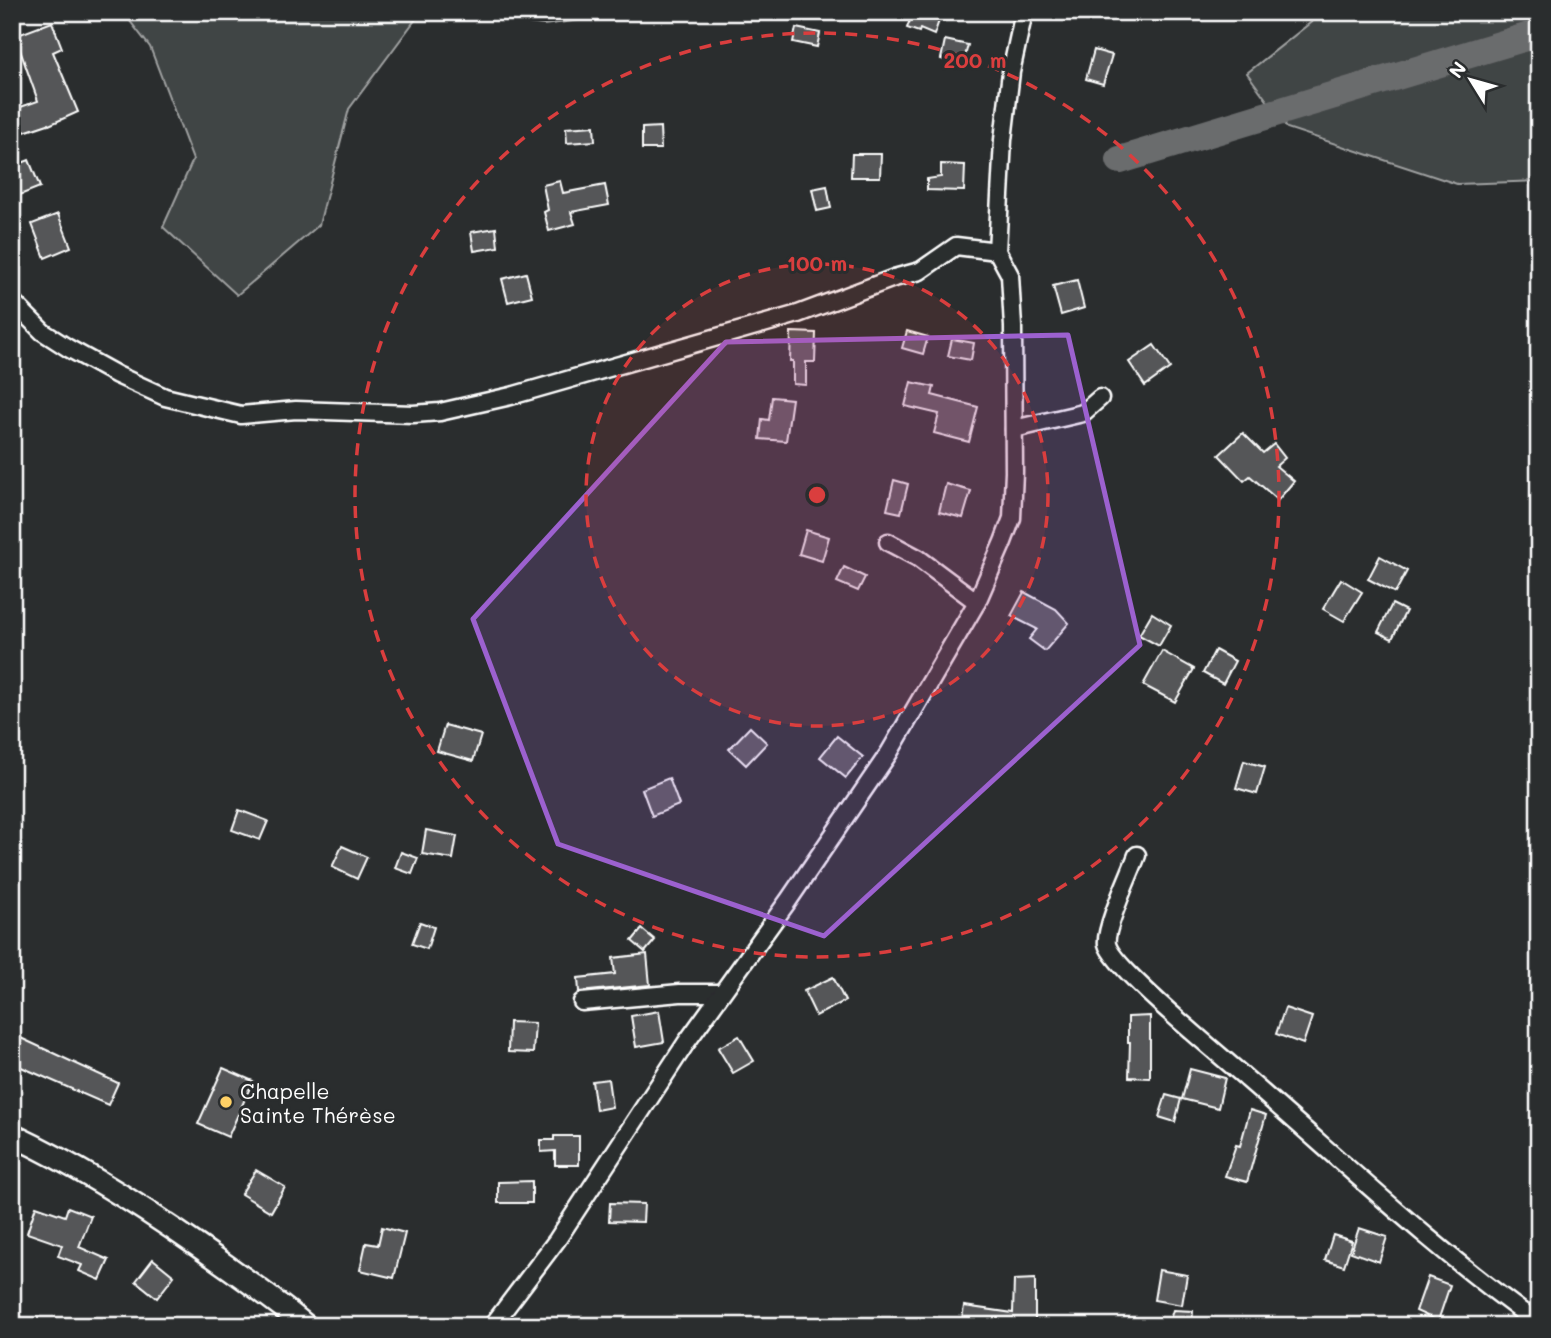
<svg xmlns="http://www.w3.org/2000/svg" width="1551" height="1338" font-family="Mali,sans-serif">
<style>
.green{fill:#414445;stroke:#a0a2a2;stroke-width:2}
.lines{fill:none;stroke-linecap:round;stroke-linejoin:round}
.river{stroke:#6a6c6d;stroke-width:28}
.building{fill:#555758;stroke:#fff;stroke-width:2}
.minor-casing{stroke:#fff;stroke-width:21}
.secondary-casing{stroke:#fff;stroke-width:26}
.minor{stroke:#2a2d2e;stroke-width:16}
.secondary{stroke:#2a2d2e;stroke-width:21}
.marked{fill:#9c61cf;fill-opacity:0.2;stroke:#9c61cf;stroke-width:5;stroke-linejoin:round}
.ring{fill:none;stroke:#da3e3e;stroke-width:3.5;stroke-dasharray:12 9}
.poi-dot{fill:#ffd166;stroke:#2a2d2e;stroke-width:2.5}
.labels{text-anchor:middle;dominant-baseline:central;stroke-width:6;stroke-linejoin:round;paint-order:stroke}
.poi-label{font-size:21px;fill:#fff;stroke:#2a2d2e;text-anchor:start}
.centre{fill:#da3e3e;stroke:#2a2d2e;stroke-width:3.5}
.ring-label{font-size:21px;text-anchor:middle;font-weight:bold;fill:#da3e3e;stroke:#2a2d2e;stroke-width:6;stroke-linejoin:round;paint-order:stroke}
</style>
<rect width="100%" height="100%" fill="#2a2d2e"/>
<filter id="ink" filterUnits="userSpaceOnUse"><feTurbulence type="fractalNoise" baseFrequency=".0143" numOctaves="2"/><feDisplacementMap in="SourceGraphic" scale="14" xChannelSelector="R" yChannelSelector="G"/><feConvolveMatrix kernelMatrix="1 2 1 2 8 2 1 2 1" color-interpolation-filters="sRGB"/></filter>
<g filter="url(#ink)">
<!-- green -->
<g class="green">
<path d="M123,12H421L349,109L319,225L237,295L163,227L193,160L150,47Z"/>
<path d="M442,12H637L544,25Z"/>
<path d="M1324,12H1539V181L1457,184L1287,128L1247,73Z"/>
</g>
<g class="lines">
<!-- river -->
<path class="river" d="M1120,160L1539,33"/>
</g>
<!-- building -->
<g class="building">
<path d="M913,12H942L934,35L920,29L919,32L907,28Z"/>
<path d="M52,22L62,48L53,52L78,112L49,125L48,124L12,136V110L38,101L15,36Z"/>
<path d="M796,28L820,33L817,47L793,42Z"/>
<path d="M945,40L968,45L963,64L941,59Z"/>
<path d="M1094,50L1112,55L1103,84L1086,79Z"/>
<path d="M594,126L595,141L567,143L566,128Z"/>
<path d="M660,127L661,149H642V128Z"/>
<path d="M852,154H881L880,177H851Z"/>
<path d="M29,160L40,187L15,197L12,189V167Z"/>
<path d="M941,164L965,165L964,191L927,190V179L941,177Z"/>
<path d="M560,181L563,193L605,185L609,205L571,212L575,224L549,231L544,212L548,210L543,185Z"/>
<path d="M827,186L831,208L817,211L812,189Z"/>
<path d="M58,214L71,247L45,258L32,224Z"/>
<path d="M496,228L498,247L474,251L471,232Z"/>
<path d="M526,273L532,296L508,302L502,279Z"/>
<path d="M1077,280L1084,308L1061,315L1053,286Z"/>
<path d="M907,331L928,337L923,354L902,348Z"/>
<path d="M791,332L816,333L815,362H806V385L793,384V361H790Z"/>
<path d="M952,339L974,343L971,360L948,356Z"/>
<path d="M1154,345L1170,368L1145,386L1129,362Z"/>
<path d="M911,382L934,387L932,395L978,407L969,442L934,433L939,414L905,406Z"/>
<path d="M772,397L792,399L786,441L760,439L762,419L769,420Z"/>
<path d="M1243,433L1263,453L1274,444L1285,458L1276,466L1294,481L1278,500L1250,476L1244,481L1219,455Z"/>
<path d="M894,480L908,484L901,513L887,510Z"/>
<path d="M946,484L971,491L963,518L939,512Z"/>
<path d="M806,530L829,537L822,561L799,554Z"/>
<path d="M1380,556L1407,571L1395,593L1368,579Z"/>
<path d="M844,567L865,577L858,591L837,582Z"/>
<path d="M1341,579L1362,592L1344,621L1323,609Z"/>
<path d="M1024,592L1056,609L1069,623L1045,651L1029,639L1037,629L1011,616Z"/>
<path d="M1392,604L1406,611L1392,639L1378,632Z"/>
<path d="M1152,613L1171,625L1159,646L1139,635Z"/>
<path d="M1215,650L1235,661L1223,684L1203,673Z"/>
<path d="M1162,651L1194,669L1175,702L1143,685Z"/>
<path d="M445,725L481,735L473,761L437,751Z"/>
<path d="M750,727L767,743L746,765L729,749Z"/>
<path d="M837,736L863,757L846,778L820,757Z"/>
<path d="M1244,761L1265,767L1257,794L1236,788Z"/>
<path d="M669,778L679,805L652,816L642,789Z"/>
<path d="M239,810L268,821L260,840L232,830Z"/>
<path d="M426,830L457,836L453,859L422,854Z"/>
<path d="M342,846L367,857L357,879L332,867Z"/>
<path d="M401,852L418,858L412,874L395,868Z"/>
<path d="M420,922L434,927L427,949L412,944Z"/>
<path d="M642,929L655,940L645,952L632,941Z"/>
<path d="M647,954L650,985L579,992L578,978L615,974L613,958Z"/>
<path d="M833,977L845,1001L816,1016L804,991Z"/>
<path d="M1285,1008L1312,1017L1303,1044L1276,1034Z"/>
<path d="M659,1011L664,1042L636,1047L631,1016Z"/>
<path d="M1150,1016V1078L1129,1077L1130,1042H1128V1017Z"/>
<path d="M509,1022L535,1023L533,1053L508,1052Z"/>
<path d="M12,1034L118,1083L108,1105L12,1063Z"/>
<path d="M739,1036L754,1061L733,1073L718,1048Z"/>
<path d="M223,1068L253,1081L228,1137L198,1124Z"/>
<path d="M1190,1069L1225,1078L1218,1108L1182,1099Z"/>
<path d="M608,1079L612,1107L596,1110L592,1081Z"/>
<path d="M1166,1095L1181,1099L1175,1122L1159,1117Z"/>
<path d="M1250,1110L1266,1115L1247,1182L1225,1176L1236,1145L1240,1146Z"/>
<path d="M554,1136H579V1165H555V1151L541,1152V1140H554Z"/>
<path d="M256,1170L285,1187L271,1212L241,1194Z"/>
<path d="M532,1181V1203H498V1182Z"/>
<path d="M610,1203L644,1204L643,1222L609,1221Z"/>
<path d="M36,1206L65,1216L68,1207L91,1216L79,1247L109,1260L100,1280L79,1271L82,1265L58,1256L62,1245L27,1233Z"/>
<path d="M382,1227L405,1233L394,1278L360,1270L366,1243L378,1245Z"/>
<path d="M1359,1228L1387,1237L1379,1262L1351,1252Z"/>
<path d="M1333,1235L1352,1241L1344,1266L1325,1260Z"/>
<path d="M153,1259L174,1276L157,1298L136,1281Z"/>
<path d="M1159,1270L1187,1275L1182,1305L1154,1300Z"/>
<path d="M1428,1277L1450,1285L1438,1321L1416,1311Z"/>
<path d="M1035,1279V1326H961L964,1306L1013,1313L1014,1280Z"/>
<path d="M1173,1310L1193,1311L1192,1326H1168Z"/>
</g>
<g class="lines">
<!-- minor casing -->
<g class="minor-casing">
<g id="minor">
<path d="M12,301L43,332L68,348L117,375L165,397L241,415L296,410L413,414L440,412L511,396L798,314L894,278L920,271L956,246L997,251"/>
<path d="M1014,429L1083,413L1100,398"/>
<path d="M888,542L918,558L977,602"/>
<path d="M1137,855C1131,872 1104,929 1107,944C1112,968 1223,1057 1247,1079C1343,1162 1435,1250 1539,1324"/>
<path d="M582,1002L680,993H721"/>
<path d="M492,1326L557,1240L686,1043L788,901L889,753L977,602L1003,542L1012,518L1014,472L1013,327L1010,275L997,251L1003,140L1011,72L1024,12"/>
</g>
</g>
<!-- secondary casing -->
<g class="secondary-casing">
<path id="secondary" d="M12,1135C78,1166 138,1204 198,1246C235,1272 272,1297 306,1326"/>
</g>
<!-- minor -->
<use href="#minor" class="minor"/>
<!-- secondary -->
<use href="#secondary" class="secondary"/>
</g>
</g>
<!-- marked area -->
<path class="marked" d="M1068,335L1140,645L824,936L558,844L473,619L726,342Z"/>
<!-- distance rings -->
<circle cx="817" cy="495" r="231" fill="#da3e3e" fill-opacity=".12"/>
<g class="ring">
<circle cx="817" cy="495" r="231"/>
<circle cx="817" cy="495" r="462"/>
</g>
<!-- markers -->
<circle class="poi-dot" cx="226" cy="1102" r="7"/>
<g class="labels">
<!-- poi labels -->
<g class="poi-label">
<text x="240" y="1090">Chapelle<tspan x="240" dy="24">Sainte Thérèse</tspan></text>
</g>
</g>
<circle cx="817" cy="495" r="10" class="centre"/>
<g class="ring-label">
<text x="975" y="68">200 m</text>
<text x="817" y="271">100 m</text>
</g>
<!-- margin -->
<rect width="1551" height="1338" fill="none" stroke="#2a2d2e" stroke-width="42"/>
<rect x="21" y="21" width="1509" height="1296" fill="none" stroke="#fff" stroke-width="2.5" filter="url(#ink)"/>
<!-- north arrow -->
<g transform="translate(1471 80) rotate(307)" stroke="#2a2d2e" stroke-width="5" paint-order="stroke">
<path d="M0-5L12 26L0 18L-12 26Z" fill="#ffffff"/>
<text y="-10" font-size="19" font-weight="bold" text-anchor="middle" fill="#ffffff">N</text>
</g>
</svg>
